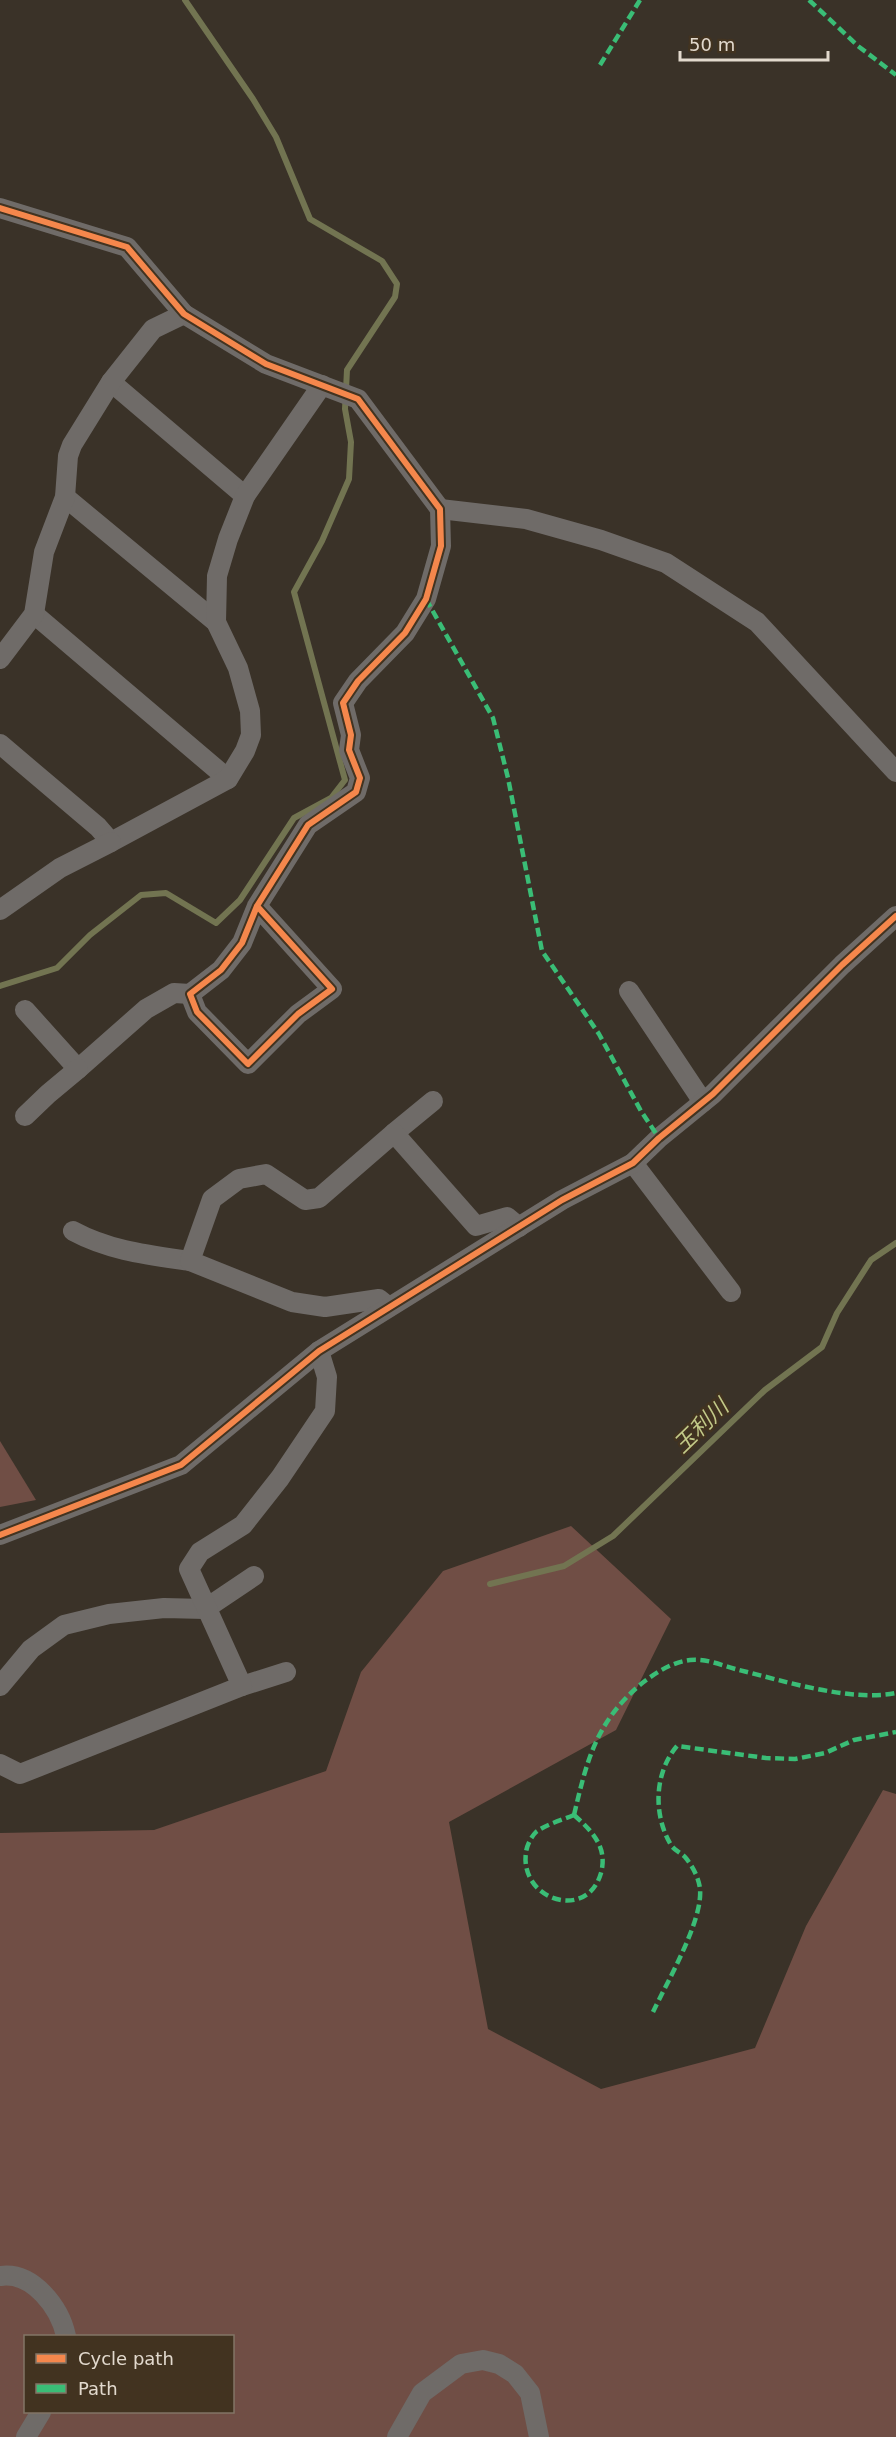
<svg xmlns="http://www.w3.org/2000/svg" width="896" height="2437" font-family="'DejaVu Sans','Noto Sans JP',sans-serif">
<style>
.forest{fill:#704e45;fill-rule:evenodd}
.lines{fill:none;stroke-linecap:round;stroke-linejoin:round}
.stream{stroke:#727451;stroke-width:6}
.minor{stroke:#6f6b68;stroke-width:20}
.quiet{stroke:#3abd76;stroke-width:4.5;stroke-dasharray:9 4.5;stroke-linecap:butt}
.cycleway-casing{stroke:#423320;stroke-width:10}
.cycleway{stroke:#f5874c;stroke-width:6}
.labels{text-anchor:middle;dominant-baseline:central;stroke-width:5;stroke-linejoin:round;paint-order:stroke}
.water-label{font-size:22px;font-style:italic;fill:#c2c988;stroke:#423320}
</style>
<rect width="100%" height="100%" fill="#3a3228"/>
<!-- forest -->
<g class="forest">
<path d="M0,1441L36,1500L0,1507Z"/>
<path d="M571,1526L671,1619L616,1730L449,1822L488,2029L601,2089L755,2048L806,1926L883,1790L896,1794V2437H0V1833L154,1830L326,1771L361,1672L443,1571ZM26,2336H232V2412H26Z"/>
</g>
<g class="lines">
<!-- stream -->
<g class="stream">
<path d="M0,986L57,968L90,935L141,895L166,893L216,923L240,900L294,818L331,798L345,780L294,592L322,541L349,479L351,442L345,409L347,370L395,297L397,284L382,261L310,219L276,137L253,99L185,0"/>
<path d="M490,1584L564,1566L613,1536L765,1390L822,1347L837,1313L871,1260L896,1243"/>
</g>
<!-- minor -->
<g class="minor">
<path d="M0,208L127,247L184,314L266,364L358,399L440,509L441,546L426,599L405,633L358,681L343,703L351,735L349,750L360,778L356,792L308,825L257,906L242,943L221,970L190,994L197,1012L248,1064L298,1014L332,989L257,906"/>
<path d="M111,382L245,496"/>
<path d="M65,497L216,622"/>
<path d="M440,509L526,519L601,540L666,563L757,622L896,772"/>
<path d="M34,614L228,779"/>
<path d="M0,659L34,614L44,552L65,497L68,456L72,445L111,382L153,329L184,314"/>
<path d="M0,744L98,827L111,842L228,779L245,751L251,735L250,711L238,668L216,622L217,576L228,539L245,496L322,385"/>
<path d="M0,910L60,868L111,842"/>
<path d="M629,991L703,1102"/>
<path d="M25,1010L78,1069L146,1009L174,993L190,994"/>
<path d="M25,1116L48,1094L78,1069"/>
<path d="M394,1133L433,1101"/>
<path d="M633,1163L731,1292"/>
<path d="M73,1231C110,1251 149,1255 190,1261"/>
<path d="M389,1307L379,1299L325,1307L292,1302L190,1261L212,1199L239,1179L266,1174L305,1200L319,1198L394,1133L476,1226L507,1217L519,1227"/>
<path d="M0,1535L181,1465L319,1351L562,1200L633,1163L659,1138L713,1094L842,965L896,916"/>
<path d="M0,1686L31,1649L64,1625L109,1614L164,1608L205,1609L254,1576"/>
<path d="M242,1686L286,1672"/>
<path d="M0,1764L20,1774L242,1686L189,1569L200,1552L243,1525L280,1478L325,1411L327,1377L319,1351"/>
<path d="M0,2276C33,2271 60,2308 66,2336"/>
<path d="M26,2437L41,2412"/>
<path d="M397,2437L422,2393L461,2364L483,2360L499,2364L515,2374L530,2393L539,2437"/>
</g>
<!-- quiet -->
<g class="quiet">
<path d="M809,0L858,46L896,75"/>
<path d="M600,65L640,0"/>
<path d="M426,599L493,718L508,778L542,951L599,1034L641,1111L659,1138"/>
<path d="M574,1815C587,1760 596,1722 641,1684C655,1673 672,1662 690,1660C706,1658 723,1666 739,1670C784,1681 850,1702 896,1693"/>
<path d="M574,1815C592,1831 608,1847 601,1873C587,1922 519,1900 526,1852C527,1845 531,1837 536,1832C547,1824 562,1820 574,1815Z"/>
<path d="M653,2012C667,1982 703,1921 700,1889C699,1878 692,1865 685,1857C680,1852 674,1850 671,1845C653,1815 654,1773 677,1746L766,1758L795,1759L825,1753L854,1740L896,1732"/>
</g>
<!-- cycleway casing -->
<g class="cycleway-casing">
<g id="cycleway">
<path d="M0,208L127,247L184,314L266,364L358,399L440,509L441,546L426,599L405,633L358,681L343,703L351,735L349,750L360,778L356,792L308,825L257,906L242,943L221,970L190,994L197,1012L248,1064L298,1014L332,989L257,906"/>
<path d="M0,1535L181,1465L319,1351L562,1200L633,1163L659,1138L713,1094L842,965L896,916"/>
</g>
</g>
<!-- cycleway -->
<use href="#cycleway" class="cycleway"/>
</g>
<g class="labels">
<!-- water labels -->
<g class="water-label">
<text transform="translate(701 1426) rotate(-44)">玉利川</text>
</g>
</g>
<!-- legend -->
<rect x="24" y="2335" width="210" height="78" fill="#423320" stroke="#827565" stroke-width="1.5"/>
<rect x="36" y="2354" width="30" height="9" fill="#f5874c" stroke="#827565" stroke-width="1.5"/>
<text x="78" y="2365" font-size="18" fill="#e2d9cd">Cycle path</text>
<rect x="36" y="2384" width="30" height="9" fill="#3abd76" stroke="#827565" stroke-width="1.5"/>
<text x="78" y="2395" font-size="18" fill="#e2d9cd">Path</text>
<!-- scale -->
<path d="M680 51v9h148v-9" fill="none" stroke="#e2d9cd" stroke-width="3"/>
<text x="689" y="51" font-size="18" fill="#e2d9cd" stroke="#423320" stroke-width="4.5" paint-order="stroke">50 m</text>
</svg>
